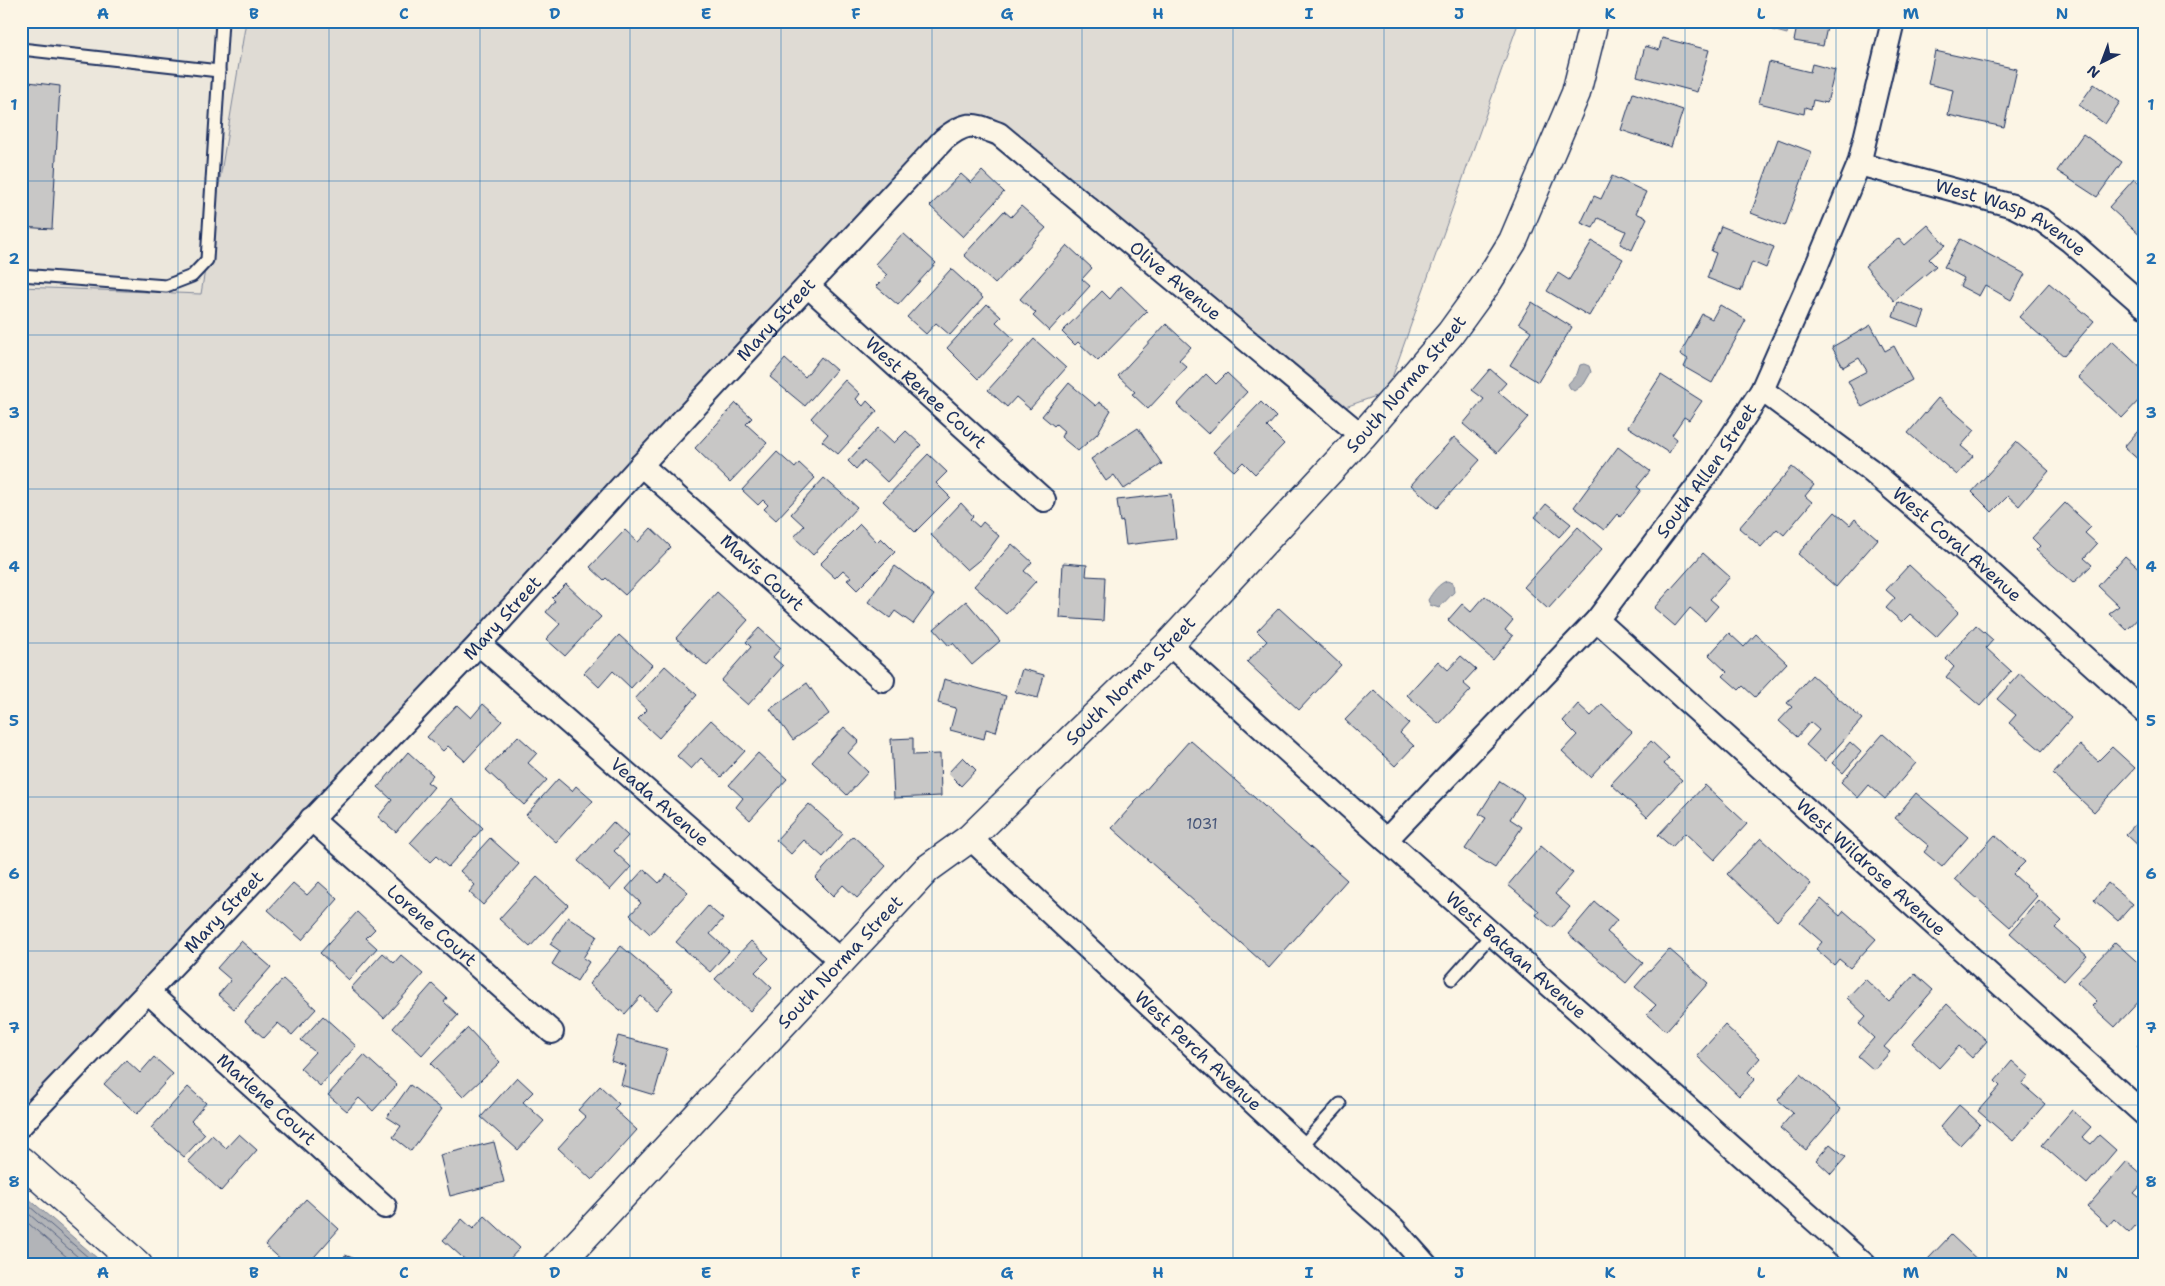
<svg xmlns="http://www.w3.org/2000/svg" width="2165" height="1286" font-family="'Shantell Sans',sans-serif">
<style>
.built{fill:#ece7dc}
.green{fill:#dfdbd4;stroke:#7d8599}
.water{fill:#b2b4b8;stroke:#767f94}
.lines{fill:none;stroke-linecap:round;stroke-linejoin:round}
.shore{stroke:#576482;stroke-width:1}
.building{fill:#c8c7c6;stroke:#1b2f5e}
.lane-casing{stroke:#1b2f5e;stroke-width:15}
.street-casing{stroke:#1b2f5e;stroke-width:26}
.secondary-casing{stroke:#1b2f5e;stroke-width:31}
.lane{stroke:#fcf5e5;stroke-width:11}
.street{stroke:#fcf5e5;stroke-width:22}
.secondary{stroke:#fcf5e5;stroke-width:28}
.grid{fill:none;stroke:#1f6fb2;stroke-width:1;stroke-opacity:0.55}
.labels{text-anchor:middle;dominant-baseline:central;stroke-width:4;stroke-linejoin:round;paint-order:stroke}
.number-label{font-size:15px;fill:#465578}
.street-label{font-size:18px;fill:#1b2f5e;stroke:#fcf5e5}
.neatline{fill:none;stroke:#1f6fb2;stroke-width:2}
.grid-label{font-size:16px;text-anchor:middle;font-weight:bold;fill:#1f6fb2}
</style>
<rect width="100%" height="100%" fill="#fcf5e5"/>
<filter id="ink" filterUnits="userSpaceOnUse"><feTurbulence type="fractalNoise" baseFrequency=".02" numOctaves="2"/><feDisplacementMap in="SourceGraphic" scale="10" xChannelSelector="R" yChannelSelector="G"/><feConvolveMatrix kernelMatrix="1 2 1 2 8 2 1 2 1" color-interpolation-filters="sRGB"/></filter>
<g filter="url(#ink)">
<!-- built -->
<path class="built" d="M21,21H259L238,316L21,337Z"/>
<!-- green -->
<path class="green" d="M246,21H1519L1387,392L1337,410L983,127L956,122L21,1116V287L201,294Z"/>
<!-- water -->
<g class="water">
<path d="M1774,21H1790L1787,34L1772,30Z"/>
<path d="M1584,364L1589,366L1591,372L1584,384L1574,391L1570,388L1568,384L1577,374L1580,365Z"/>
<path d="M1447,581L1453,583L1454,592L1439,608L1430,605L1428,600C1432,593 1439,583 1447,581Z"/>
<path d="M21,1192L105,1265H21Z"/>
</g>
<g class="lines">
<!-- shore -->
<g class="shore">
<path d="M21,1199L97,1265"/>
<path d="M21,1207L87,1265"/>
<path d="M21,1217L76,1265"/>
</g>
</g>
<!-- building -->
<g class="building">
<path d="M1798,21H1840V25L1828,23L1823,46L1794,41Z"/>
<path d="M1662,38L1709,50L1697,92L1637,76L1645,46L1659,50Z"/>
<path d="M1935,51L2017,69L2004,127L1948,115L1953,90L1928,84Z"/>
<path d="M1769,62L1810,72L1812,64L1835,70L1827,103L1813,100L1811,109L1805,107L1804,114L1759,103Z"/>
<path d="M21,81L60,86L52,229L21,227Z"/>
<path d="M2094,84L2120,102L2105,124L2079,105Z"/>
<path d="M1633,93L1683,110L1671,147L1621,130Z"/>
<path d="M2083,134L2122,162L2097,197L2057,171Z"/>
<path d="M1778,139L1812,152L1785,226L1751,213Z"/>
<path d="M982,171L1004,192L963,237L930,206L961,174L971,183Z"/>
<path d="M1612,176L1646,192L1636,213L1647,218L1632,250L1620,244L1626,231L1598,218L1593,228L1581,223L1594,196L1601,199Z"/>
<path d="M2134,179L2144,188V239L2109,207Z"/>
<path d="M1021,206L1046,228L995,284L964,255L1004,211L1011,217Z"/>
<path d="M1928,225L1945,245L1929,259L1936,266L1894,301L1865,266L1899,238L1905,245Z"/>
<path d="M1721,226L1774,247L1766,268L1752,262L1741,291L1707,278L1716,253L1711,251Z"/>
<path d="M903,233L936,263L898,305L876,286L887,275L875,264Z"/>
<path d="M1960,239L2025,274L2011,300L1985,285L1979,296L1960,286L1964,278L1944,267Z"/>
<path d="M1592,241L1623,259L1589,316L1547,291L1558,273L1569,280Z"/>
<path d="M1067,245L1092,268L1082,279L1090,286L1049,331L1033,316L1036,313L1020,299Z"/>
<path d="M951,269L983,298L950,335L936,323L926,334L907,317Z"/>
<path d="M2049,283L2094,321L2064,356L2019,317Z"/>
<path d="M1121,286L1147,311L1098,361L1078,342L1075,345L1062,332L1102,291L1110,299Z"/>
<path d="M1532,302L1572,327L1538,382L1510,365L1531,331L1519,323Z"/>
<path d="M1898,302L1925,312L1919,327L1893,317Z"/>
<path d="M987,304L1001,317L996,322L1014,339L978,379L947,348Z"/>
<path d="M1720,305L1746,320L1712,383L1684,367L1688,359L1680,354L1702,314L1712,319Z"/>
<path d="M1166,324L1191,347L1179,360L1187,367L1148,409L1132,394L1135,392L1118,376Z"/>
<path d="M1871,325L1885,351L1894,346L1912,380L1862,407L1848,381L1867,371L1859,358L1843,367L1832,347Z"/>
<path d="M1034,339L1066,368L1030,409L1016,397L1007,407L988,390Z"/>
<path d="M2112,341L2144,371V395L2122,418L2078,377Z"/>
<path d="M821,357L836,370L805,406L770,377L785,359L805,377Z"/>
<path d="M1490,369L1506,383L1498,392L1528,417L1497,453L1463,424L1484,399L1472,390Z"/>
<path d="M1227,373L1247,392L1208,434L1177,405L1206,374L1216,384Z"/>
<path d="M1661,375L1702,401L1689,420L1684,417L1672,435L1677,439L1669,453L1628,427Z"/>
<path d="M845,380L860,394L856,399L863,406L867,401L877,411L838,454L822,441L828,434L811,418Z"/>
<path d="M1069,383L1096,406L1099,402L1111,410L1097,434L1078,451L1061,437L1064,431L1056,424L1054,426L1042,416Z"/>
<path d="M1938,398L1975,430L1961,446L1973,456L1957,475L1908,433Z"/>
<path d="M1261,402L1276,417L1267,427L1284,444L1255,474L1243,462L1234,471L1213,452Z"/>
<path d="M736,403L752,418L746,424L767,443L730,482L695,448Z"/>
<path d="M2144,424V461L2142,463L2124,447Z"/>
<path d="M878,428L894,443L906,431L921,445L887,482L864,460L856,469L848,461Z"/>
<path d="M1138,428L1162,464L1124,489L1114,475L1106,481L1091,459Z"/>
<path d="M1454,437L1480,460L1437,508L1411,485Z"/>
<path d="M2016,442L2049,471L2019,506L2008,496L1992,512L1972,492Z"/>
<path d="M1618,447L1650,471L1637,487L1641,490L1620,517L1617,514L1604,530L1574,507Z"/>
<path d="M777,452L795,468L799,463L815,478L776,520L764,509L768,505L763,500L758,505L742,490Z"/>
<path d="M928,454L947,472L936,483L950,497L915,532L883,501Z"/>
<path d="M1792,467L1814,485L1805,496L1812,502L1784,535L1777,529L1761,547L1739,528Z"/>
<path d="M824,478L857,507L813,555L794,537L804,526L791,514Z"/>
<path d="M1171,494L1176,539L1126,545L1123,521L1120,522L1117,500Z"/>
<path d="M961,503L973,516L970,519L979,527L983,522L999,536L983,557L967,570L931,535Z"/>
<path d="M2065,503L2091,527L2085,533L2097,544L2084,558L2092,565L2073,583L2036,550L2040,546L2032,538Z"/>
<path d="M1546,504L1571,524L1559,537L1535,517Z"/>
<path d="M1835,512L1850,525L1855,519L1878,539L1836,587L1798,554Z"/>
<path d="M860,524L877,542L881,538L895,552L857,590L847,580L851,577L843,570L835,578L820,564Z"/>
<path d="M1578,527L1602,549L1548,609L1524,587Z"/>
<path d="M651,528L671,547L625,595L606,578L604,580L590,567L625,530L638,542Z"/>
<path d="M1012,544L1032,562L1024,571L1036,581L1006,614L974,586Z"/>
<path d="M1703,553L1730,577L1710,599L1718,606L1705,621L1690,608L1675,626L1654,608Z"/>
<path d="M2125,556L2142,571L2144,569V612L2127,630L2109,613L2119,606L2098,586Z"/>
<path d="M1063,563L1087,565L1086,576L1105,577L1103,621L1060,618Z"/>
<path d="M1909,565L1959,612L1936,637L1910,614L1902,622L1886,608L1895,598L1886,590Z"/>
<path d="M895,566L934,595L913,624L895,611L890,618L868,602Z"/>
<path d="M566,584L601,617L565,656L546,639L560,624L546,612L555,601L552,598Z"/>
<path d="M717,592L748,620L707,666L676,638Z"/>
<path d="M1485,596L1513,620L1505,630L1513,636L1493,660L1448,620L1462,604L1471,612Z"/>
<path d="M966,601L1000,641L972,665L953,643L949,646L934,629Z"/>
<path d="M1279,608L1341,665L1299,710L1247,662L1267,641L1257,631Z"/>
<path d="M1976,625L1993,640L1986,648L2011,671L1980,706L1946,677L1954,667L1946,659Z"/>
<path d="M759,628L781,648L773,657L783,666L748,705L721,681L751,647L746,642Z"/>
<path d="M1729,633L1744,647L1756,634L1787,663L1755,697L1743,686L1739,690L1723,676L1727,672L1709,655Z"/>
<path d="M619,635L652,665L631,688L613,671L599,687L584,673Z"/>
<path d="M1461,656L1476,669L1463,683L1471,690L1439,724L1407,695L1438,661L1448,670Z"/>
<path d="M665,666L697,695L659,738L638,719L647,710L635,699Z"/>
<path d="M1022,669L1044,675L1038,698L1015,692Z"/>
<path d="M2020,673L2071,718L2042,751L2009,723L2016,715L1997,699Z"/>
<path d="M1812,675L1862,719L1825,761L1806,745L1819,730L1810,722L1797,737L1779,721L1792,707L1787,703Z"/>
<path d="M944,679L1006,696L996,732L986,729L984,739L950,730L956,708L938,703Z"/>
<path d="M807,683L829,714L793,740L770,709Z"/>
<path d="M1374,690L1409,723L1400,733L1414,746L1395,766L1345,720Z"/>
<path d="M483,704L502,721L465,761L448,746L443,751L427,737L457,705L471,718Z"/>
<path d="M1578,704L1591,716L1602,704L1632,732L1590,777L1562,751L1577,735L1563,721Z"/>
<path d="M711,720L745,751L721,777L701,758L691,769L677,756Z"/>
<path d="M844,727L859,741L848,753L868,772L847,795L812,762Z"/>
<path d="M1883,734L1916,763L1885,799L1869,785L1858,798L1841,782Z"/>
<path d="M518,736L537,753L528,763L547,780L524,805L486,770Z"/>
<path d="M913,738V755L940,754L941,796L894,798L891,739Z"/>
<path d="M1190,740L1347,880L1269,968L1112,828Z"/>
<path d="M1651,741L1669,758L1664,764L1682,780L1647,817L1611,784Z"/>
<path d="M1850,742L1861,752L1843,773L1832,763Z"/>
<path d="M2080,745L2098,761L2112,747L2135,768L2094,812L2053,774Z"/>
<path d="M408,752L433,775L427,782L434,787L396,832L378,817L392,800L378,787Z"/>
<path d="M758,753L787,779L750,820L736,807L743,798L729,785Z"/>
<path d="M963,757L976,770L961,786L948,773Z"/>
<path d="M558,779L572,791L576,786L593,801L556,842L526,815Z"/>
<path d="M1500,781L1524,797L1510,819L1522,827L1495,868L1465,849L1486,818L1479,814Z"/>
<path d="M1705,785L1747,824L1714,860L1685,833L1672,847L1658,835Z"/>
<path d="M1916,793L1968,837L1942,867L1924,852L1929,846L1895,818Z"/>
<path d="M451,798L483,828L448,867L436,856L430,862L410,843Z"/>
<path d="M809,804L843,834L823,857L804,840L791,854L776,840Z"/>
<path d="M2144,815V851L2126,834Z"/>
<path d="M613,822L628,836L614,851L631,867L610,890L578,861Z"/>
<path d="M1995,835L2025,862L2013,874L2037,896L2010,927L1955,879Z"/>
<path d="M853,836L886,866L857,898L843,885L833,896L815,878Z"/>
<path d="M490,838L519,864L483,905L469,892L475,885L460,871Z"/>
<path d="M1761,838L1811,884L1777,921L1727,874Z"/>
<path d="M1541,846L1573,873L1555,894L1570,907L1552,928L1536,915L1539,911L1508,885Z"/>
<path d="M644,869L659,883L667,874L688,892L650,934L630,915L641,903L626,889Z"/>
<path d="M537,877L568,905L530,947L499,919Z"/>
<path d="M319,882L338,899L302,940L268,910L293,883L307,895Z"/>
<path d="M2108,883L2133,904L2118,921L2094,900Z"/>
<path d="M1821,899L1840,916L1844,911L1876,939L1850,968L1839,959L1834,965L1816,949L1822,942L1800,923Z"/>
<path d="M2039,900L2062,921L2055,928L2087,956L2064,981L2010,933Z"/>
<path d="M1595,902L1617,920L1607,932L1643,963L1626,983L1568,934Z"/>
<path d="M708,906L723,919L710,934L729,951L710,972L676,942Z"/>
<path d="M357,912L375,929L366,938L377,948L349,980L320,953Z"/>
<path d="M568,917L597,936L583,958L589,962L577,981L552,964L560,951L550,944Z"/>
<path d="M241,941L271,967L234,1009L218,995L231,980L217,968Z"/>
<path d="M751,941L769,958L755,972L772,988L750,1011L715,979Z"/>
<path d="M2115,942L2144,968V996L2115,1027L2092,1006L2097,1001L2077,982Z"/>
<path d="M621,946L673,990L656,1010L641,996L625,1014L589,984Z"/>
<path d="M1669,949L1708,983L1666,1031L1647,1014L1656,1005L1635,987Z"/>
<path d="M383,953L394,963L401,955L423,974L384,1018L351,988Z"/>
<path d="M1915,974L1933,990L1884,1047L1890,1052L1874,1070L1858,1056L1874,1038L1859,1024L1866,1016L1847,998L1865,979L1889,1002Z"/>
<path d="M283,979L316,1009L292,1035L278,1023L264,1038L245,1021Z"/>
<path d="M432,984L447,998L444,1002L458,1015L422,1055L393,1028Z"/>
<path d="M1947,1004L1987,1041L1972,1058L1959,1046L1939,1068L1912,1043Z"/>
<path d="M323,1016L356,1046L320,1086L300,1068L315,1052L301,1040Z"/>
<path d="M1725,1025L1760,1058L1748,1072L1755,1079L1739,1096L1697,1056Z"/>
<path d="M468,1028L500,1062L463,1097L431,1064Z"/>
<path d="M618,1036L667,1049L654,1095L621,1085L626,1066L611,1061Z"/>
<path d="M2144,1039V1052L2137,1046Z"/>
<path d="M364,1055L397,1085L373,1111L359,1098L347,1111L328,1095Z"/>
<path d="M154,1057L173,1074L137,1114L104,1084L126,1060L140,1073Z"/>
<path d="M2012,1061L2029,1076L2022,1084L2045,1104L2013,1141L1978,1111L2000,1086L1995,1081Z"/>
<path d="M1800,1074L1841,1109L1806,1150L1780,1128L1793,1113L1778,1100Z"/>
<path d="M517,1077L533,1092L523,1102L544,1121L518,1150L481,1117Z"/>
<path d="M410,1085L442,1109L411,1151L393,1137L401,1126L387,1117Z"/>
<path d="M600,1086L619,1104L614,1109L637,1130L592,1180L558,1148L586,1117L578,1110Z"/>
<path d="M188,1087L206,1103L191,1121L205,1134L184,1157L151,1128Z"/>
<path d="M1959,1105L1980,1124L1960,1145L1940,1127Z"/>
<path d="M2072,1110L2091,1127L2082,1137L2091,1144L2099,1135L2116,1150L2087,1184L2042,1145Z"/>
<path d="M239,1134L257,1150L221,1191L188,1161L212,1135L226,1148Z"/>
<path d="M494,1142L504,1182L450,1196L440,1155Z"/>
<path d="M1830,1144L1846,1157L1831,1174L1816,1160Z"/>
<path d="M2127,1161L2144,1176V1182L2134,1193L2144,1201V1232L2136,1225L2129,1233L2114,1219L2108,1226L2087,1207Z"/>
<path d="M306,1199L339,1229L307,1265H287L265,1245Z"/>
<path d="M485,1216L520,1248L504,1265H471L443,1240L462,1219L473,1229Z"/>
<path d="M1951,1235L1983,1265H1934L1928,1259Z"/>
<path d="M345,1255L368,1264V1265H341Z"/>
</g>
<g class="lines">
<!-- lane casing -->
<g class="lane-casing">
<g id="lane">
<path d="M21,49L219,71"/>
<path d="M21,275L166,286L192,276L207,260L222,21"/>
<path d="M1452,979L1492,934"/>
<path d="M1301,1147L1340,1104"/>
</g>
</g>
<!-- street casing -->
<g class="street-casing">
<g id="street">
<path id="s1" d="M1859,164L2013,206L2043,221L2070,241L2144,306"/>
<path id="s2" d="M808,286L1044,500"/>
<path id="s3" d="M1762,390L1869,469L1975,559L2144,711"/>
<path id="s4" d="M641,465L883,680"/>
<path id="s5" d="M1597,620L2144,1114"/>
<path id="s6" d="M479,644L840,960"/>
<path id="s7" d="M1169,644L1386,840L1865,1265"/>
<path id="s8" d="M311,819L552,1032"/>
<path id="s9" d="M970,838L1301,1147L1393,1228L1426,1265"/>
<path id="s10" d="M1386,840L1597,620L1711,468L1762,390L1814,272L1859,164L1893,21"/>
<path id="s11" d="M148,992L385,1207"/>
<path id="s12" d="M21,1125L479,644L641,465L944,139C968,120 973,124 999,134L1362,436"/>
</g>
</g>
<!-- secondary casing -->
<g class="secondary-casing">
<g id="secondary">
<path d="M21,1161L138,1265"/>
<path id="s13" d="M558,1265L927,869L970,838L1169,644L1362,436L1450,334L1487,283L1513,241L1576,93L1594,21"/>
</g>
</g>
<!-- lane -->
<use href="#lane" class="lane"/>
<!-- street -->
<use href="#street" class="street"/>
<!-- secondary -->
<use href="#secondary" class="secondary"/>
</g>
</g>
<!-- grid -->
<path class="grid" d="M178,21V1265M329,21V1265M480,21V1265M630,21V1265M781,21V1265M932,21V1265M1082,21V1265M1233,21V1265M1384,21V1265M1535,21V1265M1685,21V1265M1836,21V1265M1987,21V1265M21,181H2144M21,335H2144M21,489H2144M21,643H2144M21,797H2144M21,951H2144M21,1105H2144"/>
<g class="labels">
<!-- number labels -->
<g class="number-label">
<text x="1202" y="824">1031</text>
</g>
<!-- street labels -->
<g class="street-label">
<text stroke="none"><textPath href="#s1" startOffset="162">West Wasp Avenue</textPath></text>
<text stroke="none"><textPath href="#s12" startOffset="1640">Olive Avenue</textPath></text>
<text stroke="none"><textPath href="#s12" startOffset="1104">Mary Street</textPath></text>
<text stroke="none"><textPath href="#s13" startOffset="1224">South Norma Street</textPath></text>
<text stroke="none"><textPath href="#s2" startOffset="159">West Renee Court</textPath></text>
<text stroke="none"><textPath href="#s10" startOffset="490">South Allen Street</textPath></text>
<text stroke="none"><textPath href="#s3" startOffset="249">West Coral Avenue</textPath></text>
<text stroke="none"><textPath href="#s4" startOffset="162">Mavis Court</textPath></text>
<text stroke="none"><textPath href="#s12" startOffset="699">Mary Street</textPath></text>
<text stroke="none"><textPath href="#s13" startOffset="819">South Norma Street</textPath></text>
<text stroke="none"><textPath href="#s6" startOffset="240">Veada Avenue</textPath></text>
<text stroke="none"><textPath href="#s5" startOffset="369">West Wildrose Avenue</textPath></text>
<text stroke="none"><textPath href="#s12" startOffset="294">Mary Street</textPath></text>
<text stroke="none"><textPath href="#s8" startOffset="161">Lorene Court</textPath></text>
<text stroke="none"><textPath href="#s7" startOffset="466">West Bataan Avenue</textPath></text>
<text stroke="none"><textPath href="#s13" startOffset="414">South Norma Street</textPath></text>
<text stroke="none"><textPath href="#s9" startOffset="312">West Perch Avenue</textPath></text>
<text stroke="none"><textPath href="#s11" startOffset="160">Marlene Court</textPath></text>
</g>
</g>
<!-- margin -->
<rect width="2165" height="1286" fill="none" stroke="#fcf5e5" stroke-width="55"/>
<!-- north arrow -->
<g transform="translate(2102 62) rotate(222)" stroke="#fcf5e5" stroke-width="4" paint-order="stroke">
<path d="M0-4L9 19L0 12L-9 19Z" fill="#1b2f5e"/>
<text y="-8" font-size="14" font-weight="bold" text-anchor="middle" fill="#1b2f5e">N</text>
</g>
<rect x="28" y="28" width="2110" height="1230" class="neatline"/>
<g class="grid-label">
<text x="103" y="19">A</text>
<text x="254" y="19">B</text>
<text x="404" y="19">C</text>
<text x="555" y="19">D</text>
<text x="706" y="19">E</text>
<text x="856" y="19">F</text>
<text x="1007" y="19">G</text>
<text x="1158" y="19">H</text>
<text x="1309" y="19">I</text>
<text x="1459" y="19">J</text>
<text x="1610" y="19">K</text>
<text x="1761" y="19">L</text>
<text x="1911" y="19">M</text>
<text x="2062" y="19">N</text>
<text x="14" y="110">1</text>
<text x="2151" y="110">1</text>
<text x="14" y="264">2</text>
<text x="2151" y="264">2</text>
<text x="14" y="418">3</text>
<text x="2151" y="418">3</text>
<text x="14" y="572">4</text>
<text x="2151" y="572">4</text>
<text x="14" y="726">5</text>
<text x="2151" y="726">5</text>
<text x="14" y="879">6</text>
<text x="2151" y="879">6</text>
<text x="14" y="1033">7</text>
<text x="2151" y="1033">7</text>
<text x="14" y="1187">8</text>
<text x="2151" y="1187">8</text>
<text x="103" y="1278">A</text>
<text x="254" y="1278">B</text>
<text x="404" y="1278">C</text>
<text x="555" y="1278">D</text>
<text x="706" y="1278">E</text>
<text x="856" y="1278">F</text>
<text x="1007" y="1278">G</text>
<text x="1158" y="1278">H</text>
<text x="1309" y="1278">I</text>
<text x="1459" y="1278">J</text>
<text x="1610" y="1278">K</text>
<text x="1761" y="1278">L</text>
<text x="1911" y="1278">M</text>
<text x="2062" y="1278">N</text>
</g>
</svg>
